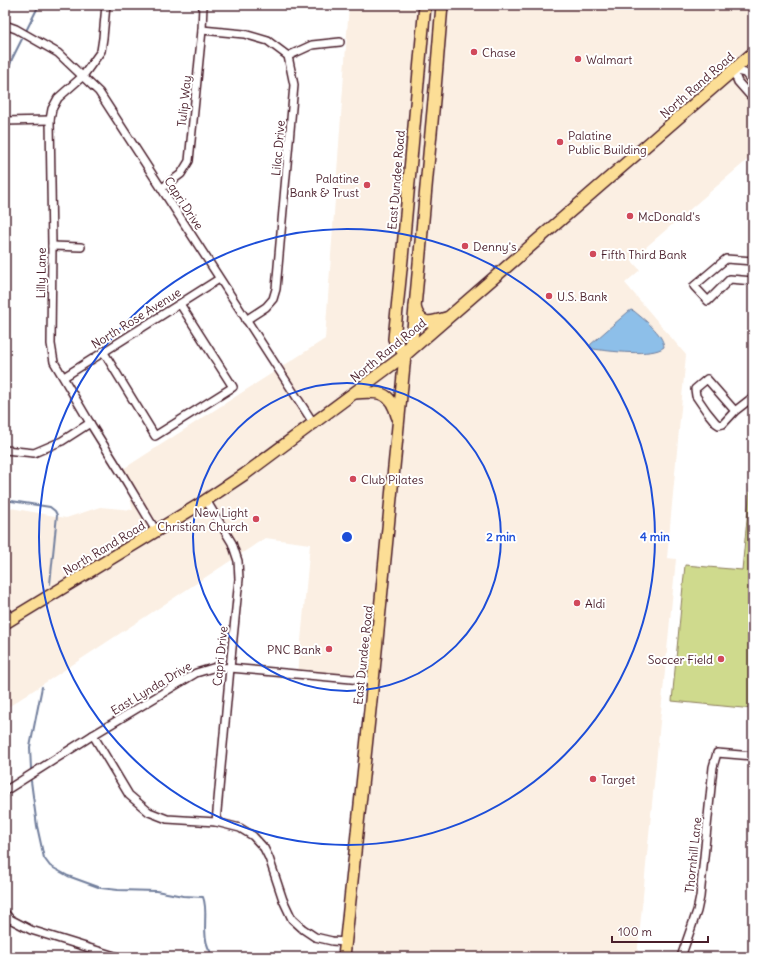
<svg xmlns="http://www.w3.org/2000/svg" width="758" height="962" font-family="Delius,sans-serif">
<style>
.built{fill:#fbefe3}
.green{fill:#cfda8d;stroke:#8c7c5c}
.water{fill:#8dbfe9;stroke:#727f9d}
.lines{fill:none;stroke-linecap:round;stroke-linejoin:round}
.stream{stroke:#727f9d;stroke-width:2}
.street-casing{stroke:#4a1f2b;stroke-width:10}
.primary-casing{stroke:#4a1f2b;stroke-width:14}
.street{stroke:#fff;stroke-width:7}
.primary{stroke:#fcde96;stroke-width:11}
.ring{fill:none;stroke:#1d4ed8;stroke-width:2}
.poi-dot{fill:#d1495b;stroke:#fff;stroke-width:1.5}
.labels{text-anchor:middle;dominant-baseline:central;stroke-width:4;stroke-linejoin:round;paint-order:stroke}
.poi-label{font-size:12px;fill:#4a1f2b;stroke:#fff;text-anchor:start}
.street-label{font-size:12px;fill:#4a1f2b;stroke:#fff}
.centre{fill:#1d4ed8;stroke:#fff;stroke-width:2}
.ring-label{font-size:12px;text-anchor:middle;font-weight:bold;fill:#1d4ed8;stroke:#fff;stroke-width:4;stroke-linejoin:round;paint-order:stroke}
</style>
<rect width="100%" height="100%" fill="#fff"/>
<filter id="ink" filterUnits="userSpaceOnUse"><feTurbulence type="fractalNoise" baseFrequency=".025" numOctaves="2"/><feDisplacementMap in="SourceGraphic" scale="8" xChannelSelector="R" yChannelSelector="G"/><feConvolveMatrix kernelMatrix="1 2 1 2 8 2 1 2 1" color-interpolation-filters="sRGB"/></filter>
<g filter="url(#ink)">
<!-- built -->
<path class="built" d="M349,5H753V155L631,260L640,270L625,283L686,355L667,558L676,559L637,957H344L373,681L298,673L310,544L265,538L5,709V507L66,518L100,507L133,510L125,480L120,471L325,339Z"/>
<!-- green -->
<path class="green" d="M753,458V709L672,701L685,565L742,570Z"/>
<!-- water -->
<path class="water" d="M631,310L634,311C643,319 663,333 664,347C653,357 608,351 593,349L590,345L606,331L628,312Z"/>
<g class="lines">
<!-- stream -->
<g class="stream">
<path d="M5,80L12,59L39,5"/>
<path d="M5,500L50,507L55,511L57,515L50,584"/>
<path d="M31,769L30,747L42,687"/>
<path d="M31,781L37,826L44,858L50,866L68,876L101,888L118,890L156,891L183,896L203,897C209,912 201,931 208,947C209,951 213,954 215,957"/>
</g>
<!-- street casing -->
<g class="street-casing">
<g id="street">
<path d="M106,5L103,38L101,51L83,76L58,98L52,109L50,120L52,246L51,344L54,362L90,423L123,476L156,531"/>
<path d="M5,25L16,29L58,53L99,92L314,424"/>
<path d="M202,30L244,34L268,41L288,56L294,85L276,289L273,299L266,307L246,320"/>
<path d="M288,56L312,45L340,42"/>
<path d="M733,70L738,82L753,99"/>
<path d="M733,70L745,73L753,83"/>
<path d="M5,121L50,120"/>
<path d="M162,188L181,174L189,161L202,30L203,5"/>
<path d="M52,246L81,247"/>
<path d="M753,261L726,259L694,286L708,301L730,279L753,281"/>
<path d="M103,351L155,436L233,387L180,304"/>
<path d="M64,377L219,279"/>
<path d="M735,411L723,424L719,425L716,423L707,412L696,396L695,389L707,379L735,411L753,397"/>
<path d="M5,450L34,453L62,441L90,423"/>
<path d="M206,500L232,543L238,561L239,579L230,668L216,822"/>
<path d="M5,611L12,619"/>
<path d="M93,735L129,795L149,812L167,819L216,822L240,828L253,836L264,848L269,858L283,900L292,919L303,929L315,937L332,941L346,942"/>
<path d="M5,791L93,735L196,673L216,667L230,668L373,681"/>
<path d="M5,913L10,919L31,930L118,957"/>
<path d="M681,957L697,911L700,897L713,767L717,753L753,756"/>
</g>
</g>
<!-- primary casing -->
<g class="primary-casing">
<g id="primary">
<path d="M415,307C420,326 430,323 446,318"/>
<path d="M405,355L394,339L402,259L425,5"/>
<path d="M355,393C378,391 391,391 397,416"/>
<path d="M5,623L197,506L245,474L405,355L753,53"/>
<path d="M344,957L373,681L405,355L412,340L435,89L442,5"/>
</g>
</g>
<!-- street -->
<use href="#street" class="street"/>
<!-- primary -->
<use href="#primary" class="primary"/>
</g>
</g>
<!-- distance rings -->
<g class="ring">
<circle cx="347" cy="537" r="154"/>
<circle cx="347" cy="537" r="308"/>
</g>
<!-- markers -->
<g class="poi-dot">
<circle cx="474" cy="52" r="4"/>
<circle cx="578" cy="59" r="4"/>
<circle cx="560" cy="142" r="4"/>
<circle cx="367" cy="185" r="4"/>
<circle cx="630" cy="216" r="4"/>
<circle cx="465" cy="246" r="4"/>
<circle cx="593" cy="254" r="4"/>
<circle cx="549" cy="296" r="4"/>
<circle cx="353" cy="479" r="4"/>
<circle cx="256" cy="519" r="4"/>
<circle cx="577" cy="603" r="4"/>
<circle cx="329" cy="649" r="4"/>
<circle cx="721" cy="659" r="4"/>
<circle cx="593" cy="779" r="4"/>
</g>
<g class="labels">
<!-- poi labels -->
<g class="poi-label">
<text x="482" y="52">Chase</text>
<text x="586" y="59">Walmart</text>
<text x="568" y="135">Palatine<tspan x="568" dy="14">Public Building</tspan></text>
<text x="359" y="178" text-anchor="end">Palatine<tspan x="359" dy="14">Bank &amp; Trust</tspan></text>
<text x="638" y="216">McDonald's</text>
<text x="473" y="246">Denny's</text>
<text x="601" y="254">Fifth Third Bank</text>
<text x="557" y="296">U.S. Bank</text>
<text x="361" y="479">Club Pilates</text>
<text x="248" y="512" text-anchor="end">New Light<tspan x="248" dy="14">Christian Church</tspan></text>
<text x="585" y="603">Aldi</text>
<text x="321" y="649" text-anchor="end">PNC Bank</text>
<text x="713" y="659" text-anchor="end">Soccer Field</text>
<text x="601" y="779">Target</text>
</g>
<!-- street labels -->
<g class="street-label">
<text transform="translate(697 85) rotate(-41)">North Rand Road</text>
<text transform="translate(184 101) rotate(-84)">Tulip Way</text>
<text transform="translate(278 148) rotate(-85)">Lilac Drive</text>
<text transform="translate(396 180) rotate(-85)">East Dundee Road</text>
<text transform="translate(184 203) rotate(57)">Capri Drive</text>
<text transform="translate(41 273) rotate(-89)">Lilly Lane</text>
<text transform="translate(136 318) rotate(-32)">North Rose Avenue</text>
<text transform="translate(388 350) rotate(-39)">North Rand Road</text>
<text transform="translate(104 548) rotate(-31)">North Rand Road</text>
<text transform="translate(363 655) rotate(-84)">East Dundee Road</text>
<text transform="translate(220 656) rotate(-84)">Capri Drive</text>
<text transform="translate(151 688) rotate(-31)">East Lynda Drive</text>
<text transform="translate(693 855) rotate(-84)">Thornhill Lane</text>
</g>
</g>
<circle cx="347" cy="537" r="6" class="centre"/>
<g class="ring-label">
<text x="501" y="541">2 min</text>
<text x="655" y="541">4 min</text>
</g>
<!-- margin -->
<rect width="758" height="962" fill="none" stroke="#fff" stroke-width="20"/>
<rect x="10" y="10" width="738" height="942" fill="none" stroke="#4a1f2b" stroke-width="1.5" filter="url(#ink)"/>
<!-- scale -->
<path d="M612 936v6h96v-6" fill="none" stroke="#4a1f2b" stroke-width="2"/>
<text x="618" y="936" font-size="12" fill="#4a1f2b" stroke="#ffffff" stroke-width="3" paint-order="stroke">100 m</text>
</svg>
